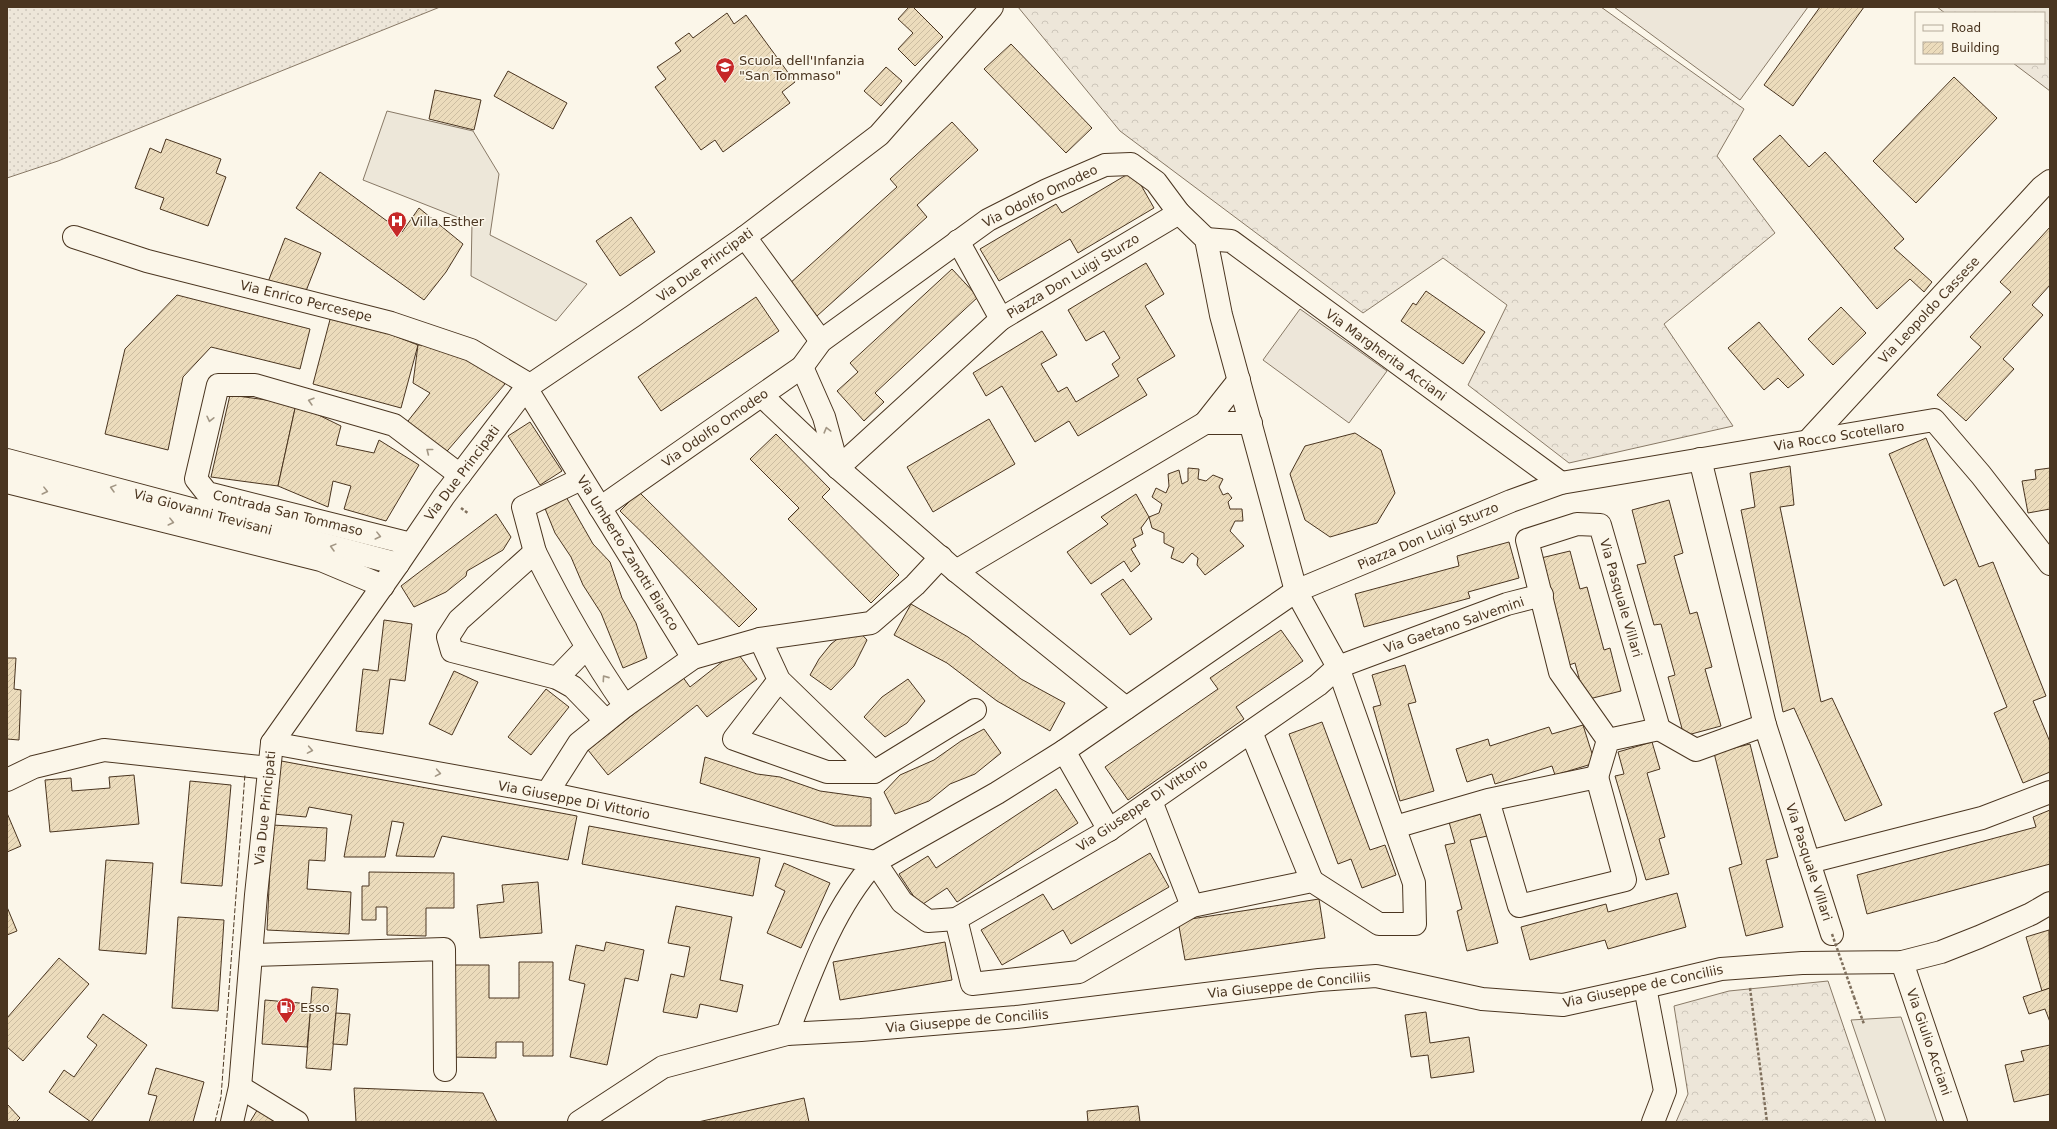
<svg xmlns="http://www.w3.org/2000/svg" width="2057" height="1129" font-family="'DejaVu Sans',sans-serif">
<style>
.grass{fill:url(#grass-dots);stroke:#887966}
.forest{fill:url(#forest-crowns);stroke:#887966}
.garden{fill:#ede6d9;stroke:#887966}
.parking{fill:#ede7d9;stroke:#887966}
.building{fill:url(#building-hatch);stroke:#4a3520}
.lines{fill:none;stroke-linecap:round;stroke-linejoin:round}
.minor-casing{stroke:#4a3520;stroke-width:24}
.path{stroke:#7f6f5c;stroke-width:2.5;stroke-dasharray:3 2;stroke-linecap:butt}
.minor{stroke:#fbf6e9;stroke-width:22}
.path-bridge{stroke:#7f6f5c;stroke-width:2.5;stroke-dasharray:3 2;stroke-linecap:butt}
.fence{stroke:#4a3520;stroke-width:1;stroke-dasharray:5 2;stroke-linecap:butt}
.oneway{stroke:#a29684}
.labels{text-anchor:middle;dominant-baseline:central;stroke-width:3;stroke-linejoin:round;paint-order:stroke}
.poi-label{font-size:13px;fill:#4a3520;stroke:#fbf6e9;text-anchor:start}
.street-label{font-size:13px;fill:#4a3520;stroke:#fbf6e9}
</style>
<defs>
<pattern id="grass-dots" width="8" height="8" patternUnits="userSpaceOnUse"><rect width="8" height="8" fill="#ede6d9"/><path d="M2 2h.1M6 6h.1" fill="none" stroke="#cdc6ba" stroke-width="1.8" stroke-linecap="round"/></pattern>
<pattern id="forest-crowns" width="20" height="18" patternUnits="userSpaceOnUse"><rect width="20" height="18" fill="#ede6d9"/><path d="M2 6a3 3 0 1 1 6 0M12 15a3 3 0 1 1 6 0" fill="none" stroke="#cdc6ba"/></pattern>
<pattern id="building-hatch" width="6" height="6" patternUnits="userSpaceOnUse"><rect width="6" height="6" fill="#ecdcbc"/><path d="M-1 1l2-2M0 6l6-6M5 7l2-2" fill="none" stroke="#ccbda1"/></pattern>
</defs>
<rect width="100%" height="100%" fill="#fbf6e9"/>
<!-- grass -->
<path class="grass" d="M7,7H440L58,161L7,178Z"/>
<!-- forest -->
<g class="forest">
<path d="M1018,7H1601L1744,109L1717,156L1775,233L1664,324L1733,426L1569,463L1468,385L1507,305L1443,258L1363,313L1120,131Z"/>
<path d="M1937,7H2050V91L2013,63H2044V13H1945Z"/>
<path d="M1828,981L1876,1122H1676L1688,1094L1674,1006L1729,991Z"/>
</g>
<!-- garden -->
<g class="garden">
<path d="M1614,7H1808L1740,100Z"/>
<path d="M1300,309L1387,371L1349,423L1263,360Z"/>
</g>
<!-- parking -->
<g class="parking">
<path d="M387,111L473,131L499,174L490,235L587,284L556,321L471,276L472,223L363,180Z"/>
<path d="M1901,1017L1937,1122H1886L1851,1020Z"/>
</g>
<!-- building -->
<g class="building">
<path d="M909,7H913L943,37L915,66L898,49L913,33L898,19Z"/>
<path d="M1820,7H1864L1793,106L1764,85Z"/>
<path d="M727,13L734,24L746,15L795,82L782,92L790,103L723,152L715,140L701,150L655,87L666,79L657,67L681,51L675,43L689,33L693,38Z"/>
<path d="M1011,44L1092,128L1066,153L984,69Z"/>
<path d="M886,67L902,81L881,106L864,91Z"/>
<path d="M508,71L567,103L553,129L494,96Z"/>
<path d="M1954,77L1997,118L1916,203L1873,161Z"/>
<path d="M435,90L481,100L474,130L429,119Z"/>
<path d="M952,122L978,150L917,205L927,217L817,316L789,284L897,187L890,179Z"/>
<path d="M1780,135L1809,167L1825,152L1904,239L1894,248L1932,282L1924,292L1910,279L1877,309L1753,159Z"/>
<path d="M166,139L221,159L216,173L226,177L208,226L160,209L164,198L135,188L150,148L161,153Z"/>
<path d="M1133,171L1154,208L1078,253L1070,239L999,281L980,249L1056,204L1062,213Z"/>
<path d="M320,172L402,232L419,208L463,244L446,272L424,300L296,208Z"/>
<path d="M631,217L655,252L620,276L596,241Z"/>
<path d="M2050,227V285L2032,305L2043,315L2003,359L2014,369L1966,421L1937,395L1981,347L1970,337L2011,292L2000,282Z"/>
<path d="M285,238L321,253L304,296L268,282Z"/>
<path d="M1146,263L1164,294L1145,306L1175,356L1137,379L1147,395L1078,436L1069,421L1035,442L1002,386L986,396L973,373L1042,331L1057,355L1041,364L1058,392L1067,387L1076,402L1119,376L1112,364L1120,358L1104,331L1086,341L1068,310Z"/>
<path d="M952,269L978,297L875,393L884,402L864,421L837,391L858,372L850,363Z"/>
<path d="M1426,291L1485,332L1463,364L1401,321L1413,303L1416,305Z"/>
<path d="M177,295L310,329L300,369L211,347L183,377L168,450L105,434L125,349Z"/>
<path d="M756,297L779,331L661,411L638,377Z"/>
<path d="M1841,307L1866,333L1833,365L1808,339Z"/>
<path d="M332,312L418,345L401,408L313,384Z"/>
<path d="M1759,322L1804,375L1788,388L1778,378L1764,390L1728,348Z"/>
<path d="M418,345L446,346L482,363L505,384L442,457L408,421L430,393L413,383Z"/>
<path d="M230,395L296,404L278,486L211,477Z"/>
<path d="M296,404L341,426L336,445L374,453L379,440L419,465L386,521L344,509L351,486L333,481L328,507L278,486Z"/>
<path d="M989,419L1015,464L933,512L907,467Z"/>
<path d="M530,422L562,471L540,485L508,436Z"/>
<path d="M1355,433L1381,450L1395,493L1377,523L1330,537L1305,520L1290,474L1305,446Z"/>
<path d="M776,434L830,489L822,497L899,575L871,603L788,519L799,508L750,459Z"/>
<path d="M1926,438L1979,567L1993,562L2046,696L2033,701L2050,742V772L2023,783L1994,713L2007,707L1956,579L1944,586L1889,454Z"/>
<path d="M1790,466L1794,505L1780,507L1821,702L1832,698L1882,805L1845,821L1794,708L1783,712L1741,510L1755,507L1750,473Z"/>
<path d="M1188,468L1199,469L1198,479L1206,481L1213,475L1223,479L1219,487L1223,495L1228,493L1232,498L1228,502L1230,509H1242L1243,521H1235L1230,531L1244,546L1205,575L1197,565L1198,558L1192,553L1183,563L1171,558L1174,548L1164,543V533L1152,528L1149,517L1159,513L1162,504L1152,497L1156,488L1166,493L1169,486L1168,474L1179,470L1182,484L1188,481Z"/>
<path d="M2050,468V509L2028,513L2022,481L2036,479L2035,470Z"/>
<path d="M639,492L757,609L739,627L620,511Z"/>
<path d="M1136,494L1149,517L1141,528L1143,534L1133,539L1136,546L1131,549L1140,564L1131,572L1124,561L1091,584L1067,552L1108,524L1101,517Z"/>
<path d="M565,495L593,544L610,562L622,598L636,623L647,658L623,668L601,613L583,585L571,557L555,533L544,506Z"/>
<path d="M1669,500L1683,553L1674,556L1690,614L1697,612L1712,667L1705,669L1721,726L1684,736L1668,677L1675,675L1661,624L1654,625L1637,565L1646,563L1632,510Z"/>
<path d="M496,514L511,537L503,550L467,571L466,576L446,592L414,607L401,586Z"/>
<path d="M1509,542L1519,578L1468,592L1470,598L1364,627L1355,594L1459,566L1457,556Z"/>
<path d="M1570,551L1580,589L1587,587L1604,650L1610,648L1621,691L1585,700L1575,663L1569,665L1541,558Z"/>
<path d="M1123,579L1152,619L1130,635L1101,594Z"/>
<path d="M911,604L968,637L1021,679L1065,703L1050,731L997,701L947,663L894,635Z"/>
<path d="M384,620L412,624L405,681L390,679L383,734L356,731L363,669L378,671Z"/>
<path d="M854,626L867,640L854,666L831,690L810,675L819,659L831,644Z"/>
<path d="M1281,630L1303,661L1236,707L1244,719L1128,800L1105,767L1218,689L1210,678Z"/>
<path d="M736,651L757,679L707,717L697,705L608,775L588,750L682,676L690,687Z"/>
<path d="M7,658H16L14,689L21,690L19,740L7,739Z"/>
<path d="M1405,665L1416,702L1408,704L1434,791L1400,801L1373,707L1381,705L1372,675Z"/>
<path d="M454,671L478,682L452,735L429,724Z"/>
<path d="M908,679L925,701L907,723L885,737L864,717L882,697Z"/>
<path d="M546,689L569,707L531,755L508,737Z"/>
<path d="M1322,722L1370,850L1385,845L1396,875L1362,888L1351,859L1338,864L1289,734Z"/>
<path d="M1583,725L1595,763L1555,775L1552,766L1495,784L1492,774L1467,782L1456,749L1488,739L1490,746L1549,727L1552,734Z"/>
<path d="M984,729L1001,753L975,774L950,784L929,801L895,814L884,792L900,775L934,760L961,741Z"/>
<path d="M1652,742L1660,769L1647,773L1665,837L1659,839L1669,874L1646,880L1615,776L1624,774L1618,752Z"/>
<path d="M1750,744L1778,857L1766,860L1783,927L1746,936L1729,868L1742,864L1714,753Z"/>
<path d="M705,757L757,774L780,777L820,791L871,798V826H835L700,783Z"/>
<path d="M276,760L577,816L568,860L442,836L434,857L396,856L404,823L392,821L385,857H344L352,815L309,807L306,817L273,814Z"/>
<path d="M134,775L139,824L50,832L45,780L71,778L72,791L110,788L109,777Z"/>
<path d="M190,781L231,785L222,886L181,883Z"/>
<path d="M1056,789L1078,823L957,902L947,888L920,906L899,874L928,856L936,868Z"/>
<path d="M2050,810V864L1867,914L1857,875L2036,827L2033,817Z"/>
<path d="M7,813L21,846L7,852Z"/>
<path d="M1481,814L1487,836L1470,840L1498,943L1467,951L1457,911L1462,909L1445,845L1455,843L1449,822Z"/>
<path d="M272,825L327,828L325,861L309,860L307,889L351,892L349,934L267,930Z"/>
<path d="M589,826L760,858L753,896L582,864Z"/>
<path d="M1150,853L1169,887L1071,944L1063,930L1002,965L981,930L1043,894L1053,910Z"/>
<path d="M106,860L153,863L146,954L99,950Z"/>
<path d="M784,863L830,883L801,948L767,933L785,891L775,886Z"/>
<path d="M369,872L454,873V908H426V936L387,935V907H376V920H362V886H369Z"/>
<path d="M538,882L542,933L480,938L477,905L504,902L502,885Z"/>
<path d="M1677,893L1686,927L1608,949L1605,940L1530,960L1521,927L1606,904L1608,912Z"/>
<path d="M1319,899L1325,938L1185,960L1178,921Z"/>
<path d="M676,906L732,917L720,980L743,985L737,1012L700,1004L697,1018L663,1012L671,974L684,977L690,947L668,943Z"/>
<path d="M7,907L17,931L7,935Z"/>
<path d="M178,917L224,920L218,1011L172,1008Z"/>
<path d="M2049,930L2050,988L2042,991L2026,937Z"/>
<path d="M606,942L644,950L638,981L625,978L607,1065L570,1057L585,984L569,980L576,945L604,951Z"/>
<path d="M945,942L952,980L840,1000L833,962Z"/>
<path d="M59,958L89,984L23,1061L7,1047V1018Z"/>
<path d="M519,962H553V1056H523V1042H496V1058L450,1057L451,965H489V998H519Z"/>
<path d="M312,987L338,989L331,1070L306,1068Z"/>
<path d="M2050,988V1022L2045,1009L2029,1014L2023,997Z"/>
<path d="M265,1000L311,1004L307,1047L262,1044Z"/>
<path d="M1426,1012L1430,1043L1469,1037L1474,1072L1431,1078L1428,1055L1411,1057L1405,1015Z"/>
<path d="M336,1013L350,1014L347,1045L333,1044Z"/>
<path d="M103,1014L147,1045L91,1122L49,1092L64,1070L74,1077L97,1045L87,1037Z"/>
<path d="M2050,1045V1094L2014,1102L2005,1065L2024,1061L2021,1051Z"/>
<path d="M156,1068L204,1082L193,1122H149L157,1096L148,1094Z"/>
<path d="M354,1088L483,1093L497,1122H356Z"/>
<path d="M804,1098L809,1122H698Z"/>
<path d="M7,1104L20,1118L16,1122H7Z"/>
<path d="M1138,1106L1140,1122H1088L1087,1111Z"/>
<path d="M259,1107L282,1122H250Z"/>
</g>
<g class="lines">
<!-- minor casing -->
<g class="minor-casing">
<g id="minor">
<path d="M74,237L147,261L391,323L471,350L530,385"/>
<path d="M745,237L821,341"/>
<path d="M1206,239L1231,241L1561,483"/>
<path d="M958,241L1001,319"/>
<path d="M802,367L824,417L838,468"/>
<path d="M526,388L693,658"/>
<path d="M762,396L838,468L956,571L1126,708"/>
<path d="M1205,423L1239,380"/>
<path d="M1808,441L2042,187L2050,181"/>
<path d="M1700,459L1765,725"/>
<path d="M7,460L398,564"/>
<path d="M838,468L1001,319L1179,213"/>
<path d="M7,482L321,560L383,586"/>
<path d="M600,508L802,367L821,341L988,220L1047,190L1105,165L1131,164L1156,182L1179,213L1206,239L1221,315L1296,591L1511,501L1561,483L1934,420L1981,475L2050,564"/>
<path d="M411,544L207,493L196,479L218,385H255L394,425L460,475"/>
<path d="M535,552L523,507L581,479"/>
<path d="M956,571L1205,423H1251"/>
<path d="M1296,591L1338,667L1318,685L1109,830L956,919L928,921L902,902L875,862L997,793L1064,751Z"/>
<path d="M760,639L779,680L734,739L827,772H874L779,680"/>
<path d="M557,678L586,648"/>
<path d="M606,721L573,687L557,678L452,651L448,637L459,620L535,552C562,606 591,657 625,706"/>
<path d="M1659,729L1696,750L1765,725L1832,934"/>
<path d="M1251,732L1312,881"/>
<path d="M272,743L547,793L875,862C832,910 810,975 787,1034"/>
<path d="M1064,751L1109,830"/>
<path d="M874,772L975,710"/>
<path d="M1597,777L1608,740L1560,672L1527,540L1577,524L1600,525L1659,729L1608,740"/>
<path d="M7,780L34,767L104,750L269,768"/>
<path d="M547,793L579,743L625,706L693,658L760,639L871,623L915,585L941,557"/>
<path d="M1151,801L1192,906"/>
<path d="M1395,827L1488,800L1519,906L1625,880L1597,777L1488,800"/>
<path d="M1809,862L1982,818L2050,792"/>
<path d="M956,919L972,984L1079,972L1192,906L1312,881L1379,924H1415L1414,883L1338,667L1507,604L1542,595"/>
<path d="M251,955L444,949L445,1070"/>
<path d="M1902,962L1956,1122"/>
<path d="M1645,987L1665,1091L1653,1122"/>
<path d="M240,1087L297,1122"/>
<path d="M232,1122L240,1087L256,895L272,743L398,564L444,496L526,388L633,316L745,237L879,135L992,7"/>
<path d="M579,1122L663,1067L787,1034L861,1030L1016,1017L1319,980L1376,976L1482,999L1563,1005L1645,987L1721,969L1802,963L1902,962L1941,952L1979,937L2031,914L2050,903"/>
</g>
</g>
<!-- path -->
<g class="path">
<path d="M461,508L469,514"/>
<path d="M1750,988L1767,1122"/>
<path d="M1854,997L1864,1024"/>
</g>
<!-- minor -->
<use href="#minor" class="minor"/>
<!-- path-bridge -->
<path class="path-bridge" d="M1832,934L1854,997"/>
<!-- fence -->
<path class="fence" d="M215,1122L221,1097L245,774"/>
</g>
<!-- one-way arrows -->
<defs><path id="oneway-chevron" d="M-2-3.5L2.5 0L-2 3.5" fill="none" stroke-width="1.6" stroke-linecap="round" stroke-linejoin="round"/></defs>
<g class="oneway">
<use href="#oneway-chevron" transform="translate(311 401) rotate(-164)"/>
<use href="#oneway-chevron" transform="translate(210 419) rotate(103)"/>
<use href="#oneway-chevron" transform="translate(827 430) rotate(-105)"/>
<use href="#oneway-chevron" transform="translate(429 451) rotate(-142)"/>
<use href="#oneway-chevron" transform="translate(113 488) rotate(-165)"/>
<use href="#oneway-chevron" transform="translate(45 491) rotate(14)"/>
<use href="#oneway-chevron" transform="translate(171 522) rotate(14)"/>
<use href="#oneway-chevron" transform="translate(378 536) rotate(14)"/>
<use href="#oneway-chevron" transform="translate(333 547) rotate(-165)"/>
<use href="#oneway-chevron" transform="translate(605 678) rotate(-125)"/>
<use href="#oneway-chevron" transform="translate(310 750) rotate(10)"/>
<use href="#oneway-chevron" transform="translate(438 773) rotate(10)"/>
</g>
<!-- icons -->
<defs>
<g id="school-pin" transform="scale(1)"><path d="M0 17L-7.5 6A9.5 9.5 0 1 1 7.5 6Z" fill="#c62828" stroke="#fbf6e9"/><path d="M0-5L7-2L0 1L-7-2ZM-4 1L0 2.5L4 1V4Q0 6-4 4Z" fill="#fff"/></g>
<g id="hospital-pin" transform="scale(1)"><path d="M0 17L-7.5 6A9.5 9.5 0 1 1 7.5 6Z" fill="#c62828" stroke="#fbf6e9"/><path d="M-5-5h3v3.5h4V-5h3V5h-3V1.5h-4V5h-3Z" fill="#fff"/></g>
<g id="fuel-pin" transform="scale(1)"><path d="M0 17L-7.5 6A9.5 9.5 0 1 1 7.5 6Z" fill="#c62828" stroke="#fbf6e9"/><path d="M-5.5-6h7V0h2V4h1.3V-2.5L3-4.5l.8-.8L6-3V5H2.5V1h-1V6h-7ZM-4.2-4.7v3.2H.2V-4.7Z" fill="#fff"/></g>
</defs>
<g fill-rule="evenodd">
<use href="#school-pin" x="725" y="67"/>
<use href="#hospital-pin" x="397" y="221"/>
<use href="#fuel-pin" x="286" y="1007"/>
</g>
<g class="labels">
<!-- poi labels -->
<g class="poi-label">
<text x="739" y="60">Scuola dell'Infanzia<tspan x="739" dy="15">"San Tommaso"</tspan></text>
<text x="411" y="221">Villa Esther</text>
<text x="300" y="1007">Esso</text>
</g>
<!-- street labels -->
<g class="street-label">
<text transform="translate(1040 196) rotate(-26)">Via Odolfo Omodeo</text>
<text transform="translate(705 265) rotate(-36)">Via Due Principati</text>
<text transform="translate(1073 276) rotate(-31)">Piazza Don Luigi Sturzo</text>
<text transform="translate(306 301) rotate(14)">Via Enrico Percesepe</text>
<text transform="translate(1929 310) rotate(-47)">Via Leopoldo Cassese</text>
<text transform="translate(1386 355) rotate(36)">Via Margherita Acciani</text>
<text transform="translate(715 428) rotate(-35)">Via Odolfo Omodeo</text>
<text transform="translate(1839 436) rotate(-9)">Via Rocco Scotellaro</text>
<text transform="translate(462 473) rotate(-53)">Via Due Principati</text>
<text transform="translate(203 512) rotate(15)">Via Giovanni Trevisani</text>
<text transform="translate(288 513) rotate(14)">Contrada San Tommaso</text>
<text transform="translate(1428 536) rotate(-23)">Piazza Don Luigi Sturzo</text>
<text transform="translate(628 553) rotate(58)">Via Umberto Zanotti Bianco</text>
<text transform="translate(1621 598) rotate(74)">Via Pasquale Villari</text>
<text transform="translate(1454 625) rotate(-19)">Via Gaetano Salvemini</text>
<text transform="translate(574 800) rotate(11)">Via Giuseppe Di Vittorio</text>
<text transform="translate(1142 805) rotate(-34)">Via Giuseppe Di Vittorio</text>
<text transform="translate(265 808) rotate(-84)">Via Due Principati</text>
<text transform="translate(1809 862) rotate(72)">Via Pasquale Villari</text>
<text transform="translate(1289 985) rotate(-6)">Via Giuseppe de Conciliis</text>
<text transform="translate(1643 986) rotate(-12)">Via Giuseppe de Conciliis</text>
<text transform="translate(967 1021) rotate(-5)">Via Giuseppe de Conciliis</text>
<text transform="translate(1929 1042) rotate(71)">Via Giulio Acciani</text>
</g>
</g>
<!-- border -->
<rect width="2057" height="1129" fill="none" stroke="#4a3520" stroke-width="16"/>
<!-- legend -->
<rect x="1915" y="12" width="130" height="52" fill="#fbf6e9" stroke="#b4a999"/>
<rect x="1923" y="25" width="20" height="6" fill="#fbf6e9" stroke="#b4a999"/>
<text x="1951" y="32" font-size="12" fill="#4a3520">Road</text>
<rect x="1923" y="42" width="20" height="12" fill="url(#building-hatch)" stroke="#b4a999"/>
<text x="1951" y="52" font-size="12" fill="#4a3520">Building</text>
</svg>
